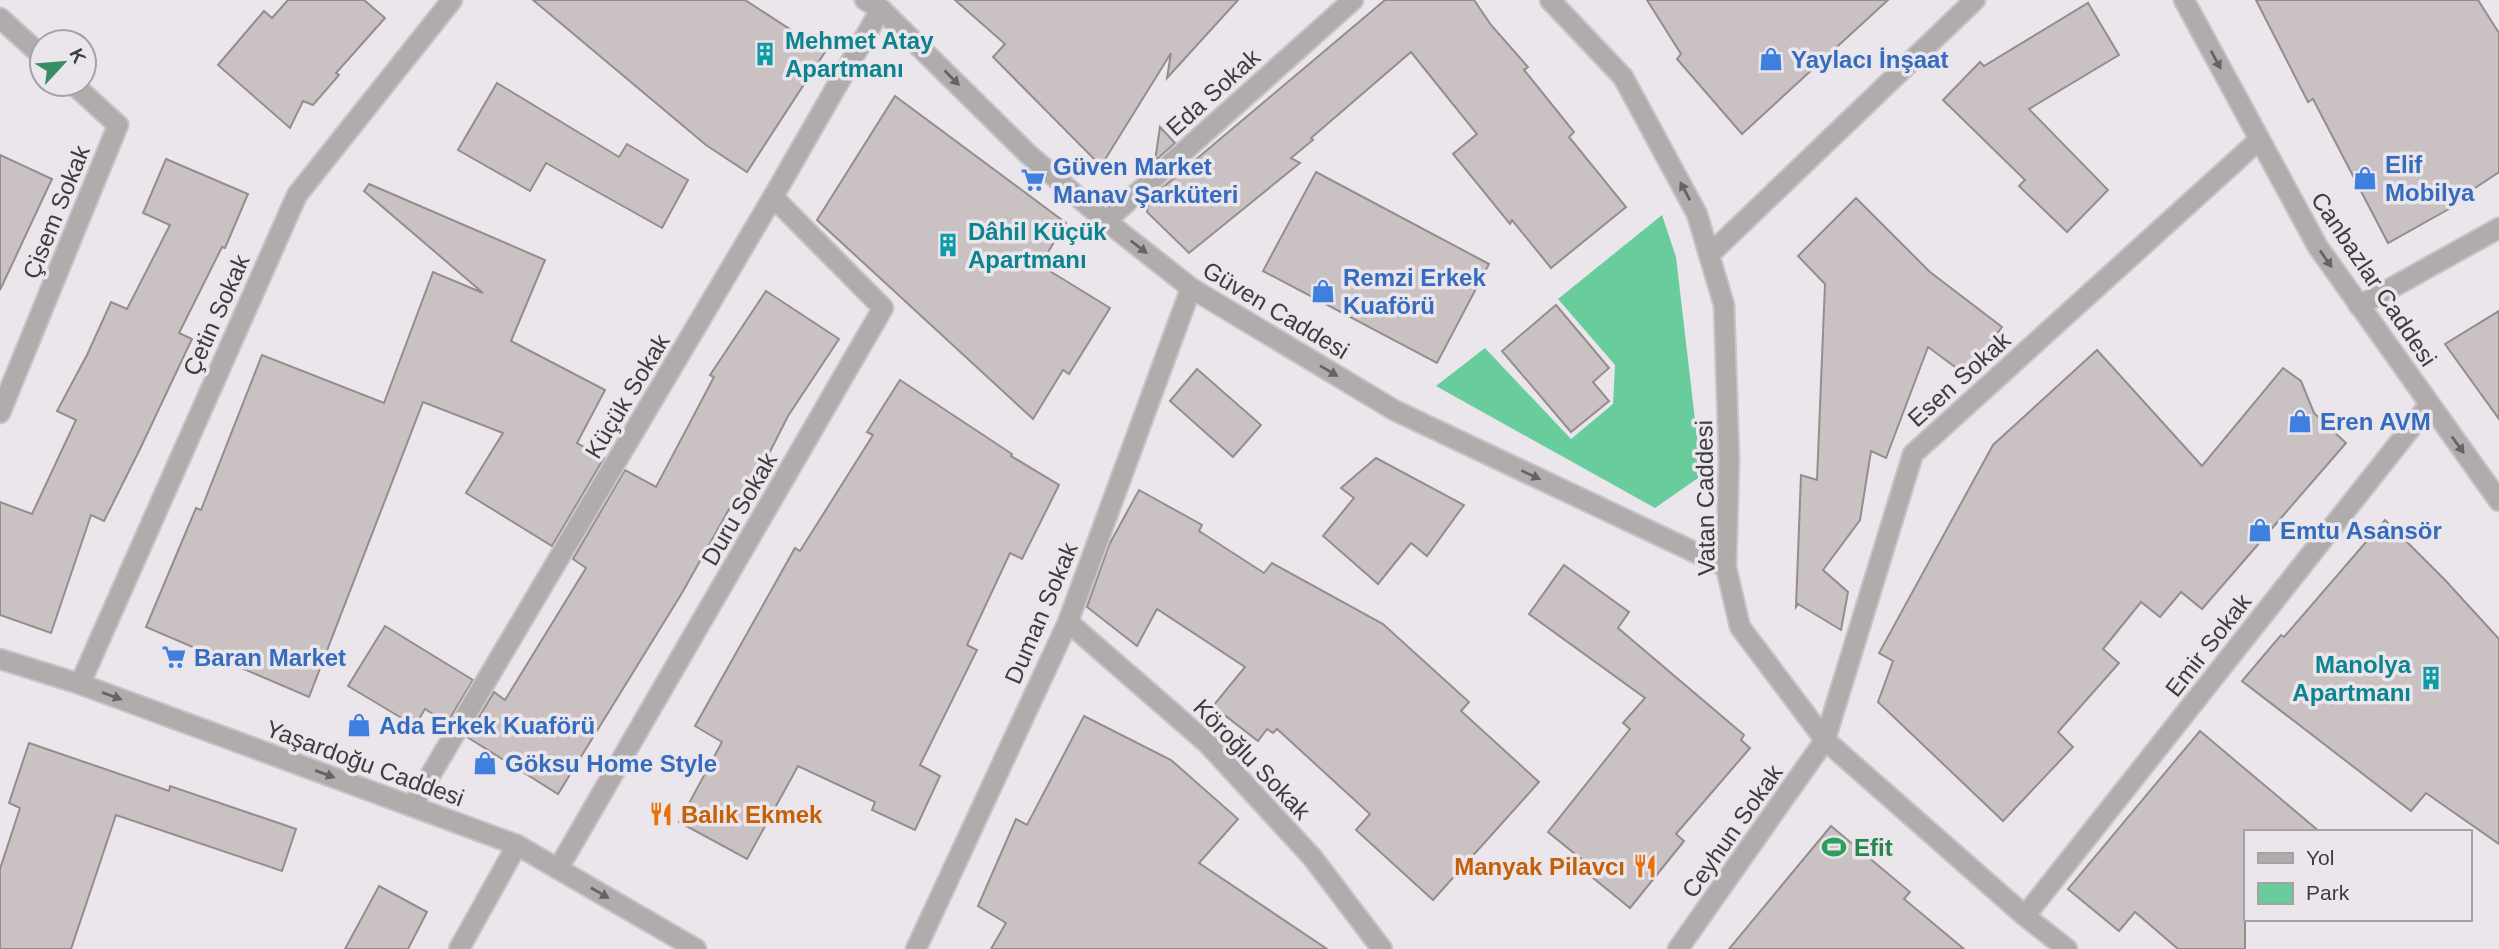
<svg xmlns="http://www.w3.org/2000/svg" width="2499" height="949" font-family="Helvetica,sans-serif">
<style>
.green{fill:#69cc9d}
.building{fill:#cac2c2;stroke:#948d8d;stroke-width:2}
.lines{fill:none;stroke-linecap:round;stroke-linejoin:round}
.minor-casing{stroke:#c8c4c9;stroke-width:23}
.tertiary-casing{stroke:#c8c4c9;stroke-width:23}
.minor{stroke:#b0acac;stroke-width:19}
.tertiary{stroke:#b0acac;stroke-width:19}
.oneway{fill:#666365}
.labels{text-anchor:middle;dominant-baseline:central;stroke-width:7;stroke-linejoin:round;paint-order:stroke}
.culture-label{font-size:24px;font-weight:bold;fill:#0d838f;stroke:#eae6ec;text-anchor:start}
.shop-label{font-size:24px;font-weight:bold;fill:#366cbe;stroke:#eae6ec;text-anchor:start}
.street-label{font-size:24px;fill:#3e3c3f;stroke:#eae6ec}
.food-label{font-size:24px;font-weight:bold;fill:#c56008;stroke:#eae6ec;text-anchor:start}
.leisure-label{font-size:24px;font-weight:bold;fill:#27864d;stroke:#eae6ec;text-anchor:start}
</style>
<rect width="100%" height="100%" fill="#eae6ec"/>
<!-- green -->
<path class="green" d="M1662,215L1676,257L1700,463L1698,478L1655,508L1436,386L1485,348L1571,439L1613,404L1615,365L1558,299Z"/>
<!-- building -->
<g class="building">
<path d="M288,0H364L385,18L336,73L339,75L313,105L303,101L290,128L218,65L264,11L272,18Z"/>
<path d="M533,0H745L825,52L747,172L706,145Z"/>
<path d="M955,0H1238L1167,78L1171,53L1101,166L993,57L1005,44Z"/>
<path d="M1385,0H1474L1491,25L1528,67L1524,70L1574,132L1569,137L1626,207L1551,268L1512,220L1510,224L1453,154L1477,134L1411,52L1311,138L1313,140L1291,158L1300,163L1189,253L1147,212L1149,199Z"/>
<path d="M1647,0H1888L1742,134L1677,59L1681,54Z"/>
<path d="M2256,0H2478L2499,33V172L2454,202L2456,205L2388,243L2313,99L2308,102Z"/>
<path d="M2088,3L2119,55L2029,109L2108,190L2067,232L2019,186L2025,180L1943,100L1980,62L1984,66Z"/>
<path d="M497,83L619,157L627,144L688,180L662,228L546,163L530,191L458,150Z"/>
<path d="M895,96L1066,223L1040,265L1110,308L1069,374L1063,370L1033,419L817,220Z"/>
<path d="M1160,127L1175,143L1155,161Z"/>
<path d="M0,155L52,179L0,290Z"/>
<path d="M166,159L248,194L225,248L222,247L179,333L192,339L140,449L104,521L91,515L51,633L0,615V502L32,514L76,420L57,411L87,355L111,302L127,309L170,225L143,213Z"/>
<path d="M1316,172L1489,264L1437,363L1263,271Z"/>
<path d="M369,184L545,260L511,341L605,390L577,443L604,458L552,546L466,493L503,433L423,402L309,697L146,627L196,508L201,510L262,355L384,403L433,272L483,293L364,191Z"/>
<path d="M1856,198L1930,272L2002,327L1966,375L1928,347L1886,458L1871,451L1860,520L1823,570L1848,592L1841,630L1798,604L1796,607L1801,475L1817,480L1825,284L1798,256Z"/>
<path d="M766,291L839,339L788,416L741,509L732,504L682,593L558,794L467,737L494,692L505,700L586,568L573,559L625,470L656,487L714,377L710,375Z"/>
<path d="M1556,305L1609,368L1593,382L1609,401L1571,432L1502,351Z"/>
<path d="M2499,311V419L2445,344Z"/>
<path d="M2097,350L2202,466L2283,368L2301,381L2314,413L2346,443L2202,609L2181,592L2160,617L2141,602L2103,649L2119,663L2058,732L2073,747L2003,821L1878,702L1893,661L1879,653L1993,445Z"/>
<path d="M1197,369L1261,425L1233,457L1170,401Z"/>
<path d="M900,380L1012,454L1011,456L1059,485L1022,559L1010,553L967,645L977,650L920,765L940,776L915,830L872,810L875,802L798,766L747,859L679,822L722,742L695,726L795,548L800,551L873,435L867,432Z"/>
<path d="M1376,458L1464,505L1427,556L1411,543L1378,584L1323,536L1354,498L1341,488Z"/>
<path d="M1139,490L1202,525L1199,531L1264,573L1272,563L1383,624L1469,702L1461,711L1539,782L1433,900L1356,830L1370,814L1277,729L1273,733L1267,729L1258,741L1213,706L1245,667L1157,609L1137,646L1087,607L1109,545Z"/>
<path d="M2385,520L2445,580L2499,639V844L2426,793L2411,811L2242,681L2281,635L2284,637Z"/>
<path d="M1564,565L1629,612L1618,628L1744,735L1741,740L1750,748L1676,834L1684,841L1630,908L1592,877L1596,871L1548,832L1630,729L1623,723L1645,698L1529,614Z"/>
<path d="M385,626L473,680L447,723L425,709L415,726L348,686Z"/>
<path d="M1084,716L1171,760L1238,819L1199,863L1327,949H991L1006,923L978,906L1016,819L1027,825Z"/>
<path d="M2200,731L2320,832H2245V949H2178L2135,912L2119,931L2068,889Z"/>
<path d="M29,743L169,791L170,786L296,829L282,871L116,815L71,949H0V869L20,808L9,803Z"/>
<path d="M1831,826L1910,892L1904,899L1964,949H1729Z"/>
<path d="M379,886L427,912L408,949H345Z"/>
</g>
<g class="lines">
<!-- minor casing -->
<g class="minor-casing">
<g id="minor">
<path d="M2184,0L2318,247L2499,501"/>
<path d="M0,18L42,56"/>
<path d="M1106,221L1353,0"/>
<path d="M2359,306L2499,228"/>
<path d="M0,413L118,125L73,84"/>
<path d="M1068,622L1207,743L1312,857L1382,949"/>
<path d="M80,684L297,195L452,0"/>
<path d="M412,806L773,197L881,9"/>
<path d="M558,869L883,308L773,197"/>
<path d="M2025,916L2429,405"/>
<path d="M459,949L517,845"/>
<path d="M916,949L1068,622L1191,288"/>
<path d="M1678,949L1825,740L1913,454L2259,140"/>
</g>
</g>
<!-- tertiary casing -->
<g class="tertiary-casing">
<g id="tertiary">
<path d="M865,0L881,9L1028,154L1106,221L1191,288L1394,410L1726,567"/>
<path d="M1550,0L1623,77L1697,214L1724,305L1729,460L1726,567L1740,627L1825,740L2025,916L2067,949"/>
<path d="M1709,255L1975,0"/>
<path d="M0,659L80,684L517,845L696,949"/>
</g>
</g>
<!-- minor -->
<use href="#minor" class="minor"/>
<!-- tertiary -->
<use href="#tertiary" class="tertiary"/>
</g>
<!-- one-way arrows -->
<defs><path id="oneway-solid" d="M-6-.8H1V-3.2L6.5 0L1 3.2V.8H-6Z" transform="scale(1.75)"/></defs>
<g class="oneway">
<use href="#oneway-solid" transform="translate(2216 60) rotate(62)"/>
<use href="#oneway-solid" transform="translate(952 78) rotate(45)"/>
<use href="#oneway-solid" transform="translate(1685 191) rotate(-118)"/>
<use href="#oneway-solid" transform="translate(1139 247) rotate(38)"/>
<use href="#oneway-solid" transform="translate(2326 259) rotate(55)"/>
<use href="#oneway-solid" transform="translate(1329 371) rotate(31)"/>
<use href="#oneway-solid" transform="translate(2458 445) rotate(54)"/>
<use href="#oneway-solid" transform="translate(1531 475) rotate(25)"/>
<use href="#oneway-solid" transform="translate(112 696) rotate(20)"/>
<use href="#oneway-solid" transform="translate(325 774) rotate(20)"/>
<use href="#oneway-solid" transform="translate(600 893) rotate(30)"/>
</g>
<!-- icons -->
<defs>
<g id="building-bare" transform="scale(1.89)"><path d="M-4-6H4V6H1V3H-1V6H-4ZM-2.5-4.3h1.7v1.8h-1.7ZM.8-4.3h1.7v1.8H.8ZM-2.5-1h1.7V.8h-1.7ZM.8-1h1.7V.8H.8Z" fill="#0f9aa8" stroke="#eae6ec" stroke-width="2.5" paint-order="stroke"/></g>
<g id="shop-bare" transform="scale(1.89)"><path d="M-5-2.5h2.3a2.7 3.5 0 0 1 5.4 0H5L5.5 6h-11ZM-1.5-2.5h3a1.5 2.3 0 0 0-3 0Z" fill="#3f7fe0" stroke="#eae6ec" stroke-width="2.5" paint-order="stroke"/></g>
<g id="supermarket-bare" transform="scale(1.89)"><path d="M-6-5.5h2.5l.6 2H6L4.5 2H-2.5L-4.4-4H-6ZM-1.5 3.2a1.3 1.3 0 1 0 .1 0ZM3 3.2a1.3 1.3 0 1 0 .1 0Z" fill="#3f7fe0" stroke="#eae6ec" stroke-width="2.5" paint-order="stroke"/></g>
<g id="restaurant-bare" transform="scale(1.89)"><path d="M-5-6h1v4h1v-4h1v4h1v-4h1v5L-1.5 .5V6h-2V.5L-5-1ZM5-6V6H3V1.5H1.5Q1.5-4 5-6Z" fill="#e8710a" stroke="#eae6ec" stroke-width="2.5" paint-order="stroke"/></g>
<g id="stadium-bare" transform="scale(1.89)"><path d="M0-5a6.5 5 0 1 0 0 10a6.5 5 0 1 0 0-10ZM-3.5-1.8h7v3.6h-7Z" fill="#2e9e5b" stroke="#eae6ec" stroke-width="2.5" paint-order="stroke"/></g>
</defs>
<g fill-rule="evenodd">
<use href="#building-bare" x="765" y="54"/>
<use href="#shop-bare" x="1771" y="59"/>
<use href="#shop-bare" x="2365" y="178"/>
<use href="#supermarket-bare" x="1033" y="180"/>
<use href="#building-bare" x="948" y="245"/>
<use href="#shop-bare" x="1323" y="291"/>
<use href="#shop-bare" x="2300" y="421"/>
<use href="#shop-bare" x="2260" y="530"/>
<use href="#supermarket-bare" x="174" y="657"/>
<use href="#building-bare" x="2431" y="678"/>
<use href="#shop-bare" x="359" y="725"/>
<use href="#shop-bare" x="485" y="763"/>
<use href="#restaurant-bare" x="661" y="814"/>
<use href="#stadium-bare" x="1834" y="847"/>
<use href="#restaurant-bare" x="1645" y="866"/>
</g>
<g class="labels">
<!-- culture labels -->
<g class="culture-label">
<text x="785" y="40">Mehmet Atay<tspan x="785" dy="28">Apartmanı</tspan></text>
<text x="968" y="231">Dâhil Küçük<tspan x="968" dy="28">Apartmanı</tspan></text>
<text x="2411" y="664" text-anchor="end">Manolya<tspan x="2411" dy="28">Apartmanı</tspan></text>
</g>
<!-- shop labels -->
<g class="shop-label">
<text x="1791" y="59">Yaylacı İnşaat</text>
<text x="2385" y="164">Elif<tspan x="2385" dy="28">Mobilya</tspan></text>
<text x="1053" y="166">Güven Market<tspan x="1053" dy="28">Manav Şarküteri</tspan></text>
<text x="1343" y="277">Remzi Erkek<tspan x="1343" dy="28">Kuaförü</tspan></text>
<text x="2320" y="421">Eren AVM</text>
<text x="2280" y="530">Emtu Asansör</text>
<text x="194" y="657">Baran Market</text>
<text x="379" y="725">Ada Erkek Kuaförü</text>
<text x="505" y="763">Göksu Home Style</text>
</g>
<!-- street labels -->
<g class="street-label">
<text transform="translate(1213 92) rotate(-42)">Eda Sokak</text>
<text transform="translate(56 212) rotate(-68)">Çisem Sokak</text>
<text transform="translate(2374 279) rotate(56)">Canbazlar Caddesi</text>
<text transform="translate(1276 310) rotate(31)">Güven Caddesi</text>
<text transform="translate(216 315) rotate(-66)">Çetin Sokak</text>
<text transform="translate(1959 379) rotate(-42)">Esen Sokak</text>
<text transform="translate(627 396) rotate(-59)">Küçük Sokak</text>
<text transform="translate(1705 498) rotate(-91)">Vatan Caddesi</text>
<text transform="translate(739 509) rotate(-60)">Duru Sokak</text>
<text transform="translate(1041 613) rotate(-67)">Duman Sokak</text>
<text transform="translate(2208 645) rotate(-52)">Emir Sokak</text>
<text transform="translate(1252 759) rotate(46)">Köroğlu Sokak</text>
<text transform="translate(365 763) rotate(20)">Yaşardoğu Caddesi</text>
<text transform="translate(1732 831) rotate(-55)">Ceyhun Sokak</text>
</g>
<!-- food labels -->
<g class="food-label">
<text x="681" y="814">Balık Ekmek</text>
<text x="1625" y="866" text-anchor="end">Manyak Pilavcı</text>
</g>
<!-- leisure labels -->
<g class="leisure-label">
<text x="1854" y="847">Efit</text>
</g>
</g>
<!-- legend -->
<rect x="2244" y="830" width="228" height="91" fill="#eae6ec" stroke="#a5a2a7" stroke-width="2"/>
<rect x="2258" y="853" width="35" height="10" fill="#b0acac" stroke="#a5a2a7" stroke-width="2"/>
<text x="2306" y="865" font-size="21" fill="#3e3c3f">Yol</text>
<rect x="2258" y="883" width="35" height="21" fill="#69cc9d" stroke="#a5a2a7" stroke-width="2"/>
<text x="2306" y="900" font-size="21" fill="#3e3c3f">Park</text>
<!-- north arrow -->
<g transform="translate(63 63) rotate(64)"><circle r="33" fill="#eae6ec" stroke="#a5a2a7" stroke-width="2"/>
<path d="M0-5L12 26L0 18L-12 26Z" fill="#388e62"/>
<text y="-10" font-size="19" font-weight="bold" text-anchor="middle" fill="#3e3c3f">K</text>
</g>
</svg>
